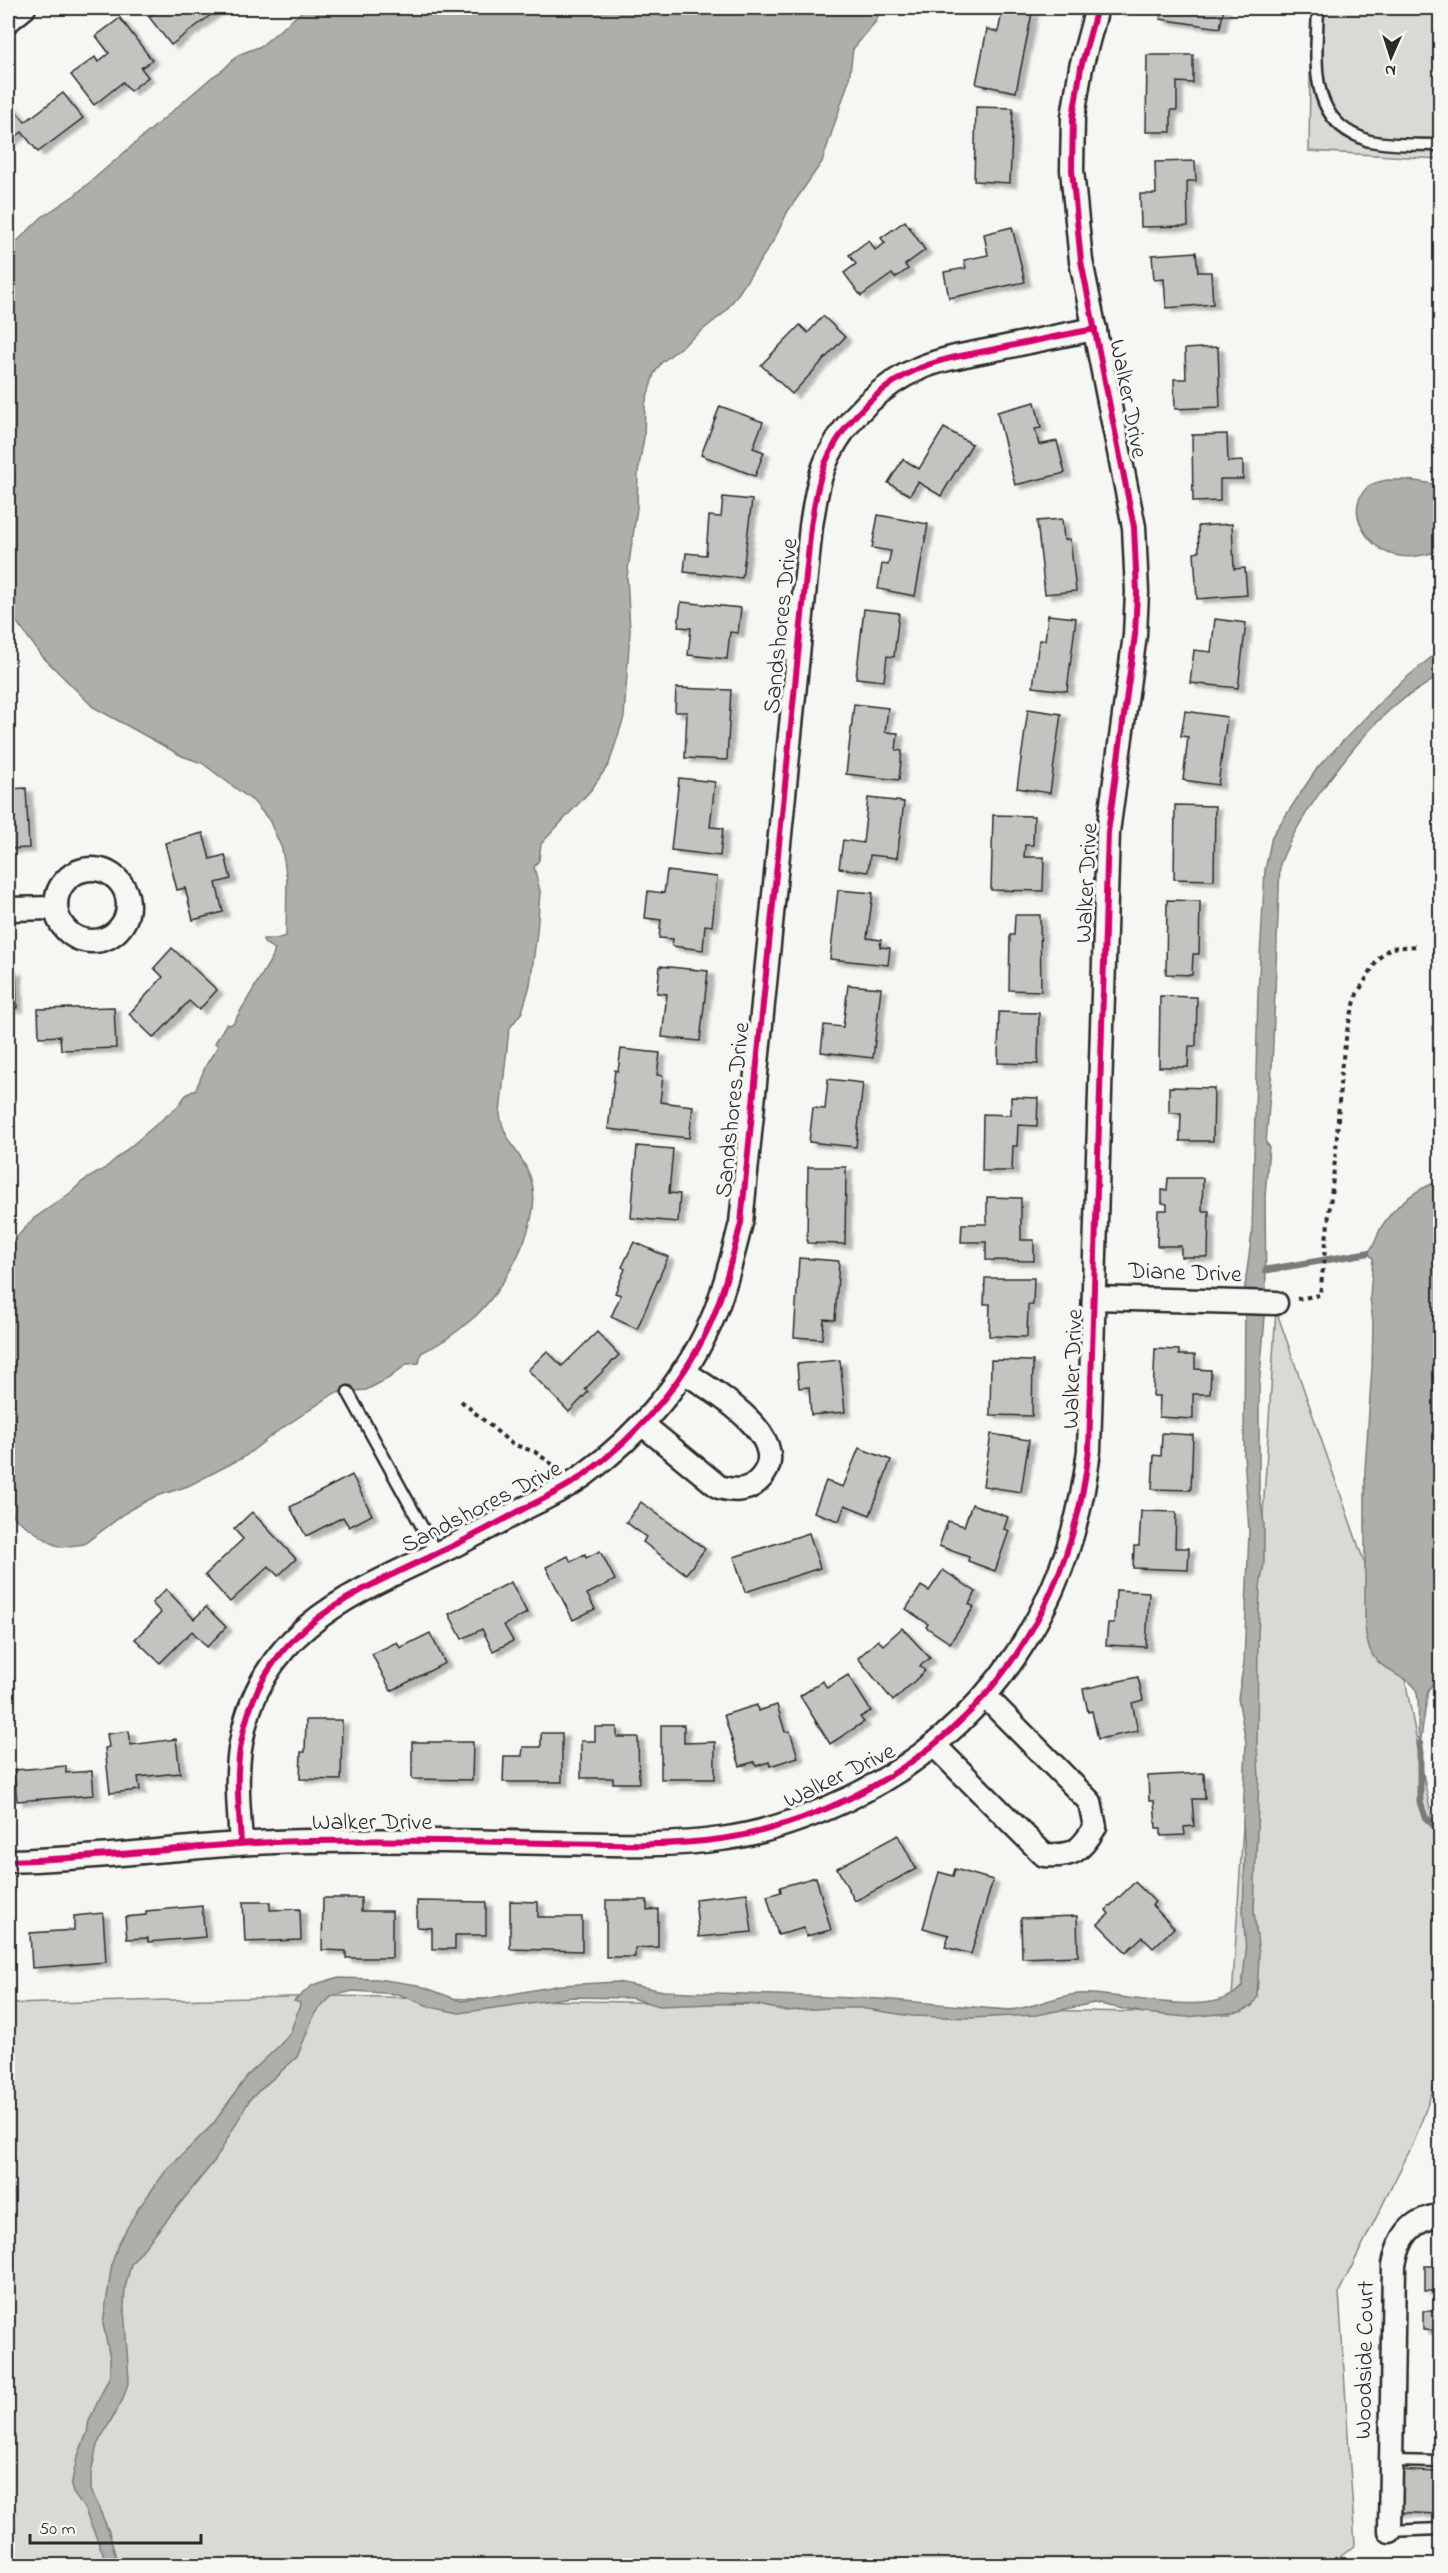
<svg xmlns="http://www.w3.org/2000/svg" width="1448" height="2573" font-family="'Indie Flower',sans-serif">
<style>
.green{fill:#d9d9d5;stroke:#828280;stroke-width:1.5}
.water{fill:#aeaeab;stroke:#7a7a78;stroke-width:1.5}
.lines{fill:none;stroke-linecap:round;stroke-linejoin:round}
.stream{stroke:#7a7a78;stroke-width:7}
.building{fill:#c3c3c0;stroke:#2b2b2b;stroke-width:1.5;filter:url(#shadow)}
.lane-casing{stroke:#2b2b2b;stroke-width:15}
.street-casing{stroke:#2b2b2b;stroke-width:27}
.path{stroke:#2b2b2b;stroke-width:4;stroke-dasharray:4.5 4.5;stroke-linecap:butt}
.lane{stroke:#f6f6f2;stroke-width:10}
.street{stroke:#f6f6f2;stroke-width:22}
.cycleway-casing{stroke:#f6f6f2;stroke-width:10}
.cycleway{stroke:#d6006c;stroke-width:6}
.labels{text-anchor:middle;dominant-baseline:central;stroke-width:6;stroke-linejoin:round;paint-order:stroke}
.street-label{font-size:24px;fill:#2b2b2b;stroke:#f6f6f2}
</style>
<defs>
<filter id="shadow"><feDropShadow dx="6" dy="4" stdDeviation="1.5" flood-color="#0004"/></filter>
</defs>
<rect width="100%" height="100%" fill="#f6f6f2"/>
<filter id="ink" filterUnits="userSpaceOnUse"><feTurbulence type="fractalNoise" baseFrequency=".0167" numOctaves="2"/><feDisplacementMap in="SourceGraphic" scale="12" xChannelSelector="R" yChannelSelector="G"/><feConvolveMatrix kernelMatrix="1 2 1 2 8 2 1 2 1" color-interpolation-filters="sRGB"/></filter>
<g filter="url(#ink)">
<!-- green -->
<g class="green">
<path d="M1311,8H1440V159L1309,151Z"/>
<path d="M1276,1310L1405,1679L1440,1862V2070L1414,2142L1339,2292L1355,2545L1329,2566L8,2565V2004L331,1996L1231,2014Z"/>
</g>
<!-- water -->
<g class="water">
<path d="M306,8H881L876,21L853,49L849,80L822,162L788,211L774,240L736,297L724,313L661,363L654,374L645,404L644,437L638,472L637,508L627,577L630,631L624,717L609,764L591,790L541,844L539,860L534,867L540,891L537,932L530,985L522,1012L509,1029L500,1113C502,1140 527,1159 532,1183C542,1225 502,1294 471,1320C456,1333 439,1345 421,1353L419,1363L407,1364L389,1378L366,1390L335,1393L275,1433L244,1457L188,1486L154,1497L131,1509L84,1544L62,1547L53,1544L17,1520L8,1509V1247L33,1219L69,1194L83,1181L104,1169L178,1106L186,1095L196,1089L206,1065L218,1046L215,1043L226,1024L230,1025L234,1022L273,956L275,949L264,943L263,939H276L286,936L287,879L282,849L269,820L254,802L202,763L182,756L93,707L41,655L13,617L8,600V250L42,217L75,195L212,77L223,70L238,55L261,46Z"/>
<path d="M1387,480H1408L1440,485V551C1425,555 1410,559 1394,555C1367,548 1342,508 1369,486C1373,483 1382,481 1387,480Z"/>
<path d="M1440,650V674C1428,685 1412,692 1399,702C1357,737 1299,814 1280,864L1272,1067L1266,1143L1269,1146L1265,1197L1266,1305L1259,1388V1490L1264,1524V1563L1260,1587L1258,1637L1257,1747L1259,1776L1254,1911L1259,1955L1257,1997L1252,2006L1241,2012L1187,2017L1144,2013L1094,2003L1037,2015L971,2018L911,2016L860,2008H830L786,2011L758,2005L738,2003L660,2006L631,1998L572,1997L459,2013L431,2007L398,1994L353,1991L332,1996L315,2013L297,2057L250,2099L216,2159L131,2264L125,2288L124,2308L129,2380L123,2399L97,2445L91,2473V2489L109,2532L118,2565H108L84,2508L73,2493L71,2486L77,2458L87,2433L89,2421L110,2375V2358L103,2324L112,2263L119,2242L138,2209L165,2172L213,2124L248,2075L280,2045L290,2033L300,2005V2003L294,2001L313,1985L336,1978L377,1979L418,1985L461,2001L485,1999L561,1985L617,1982L664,1991L881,1999L1007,2010C1032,2009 1053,1996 1078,1994C1119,1991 1215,2022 1242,1986L1246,1952L1243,1912L1245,1858L1243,1821L1246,1742L1238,1698L1244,1663L1249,1531L1244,1454L1245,1286L1252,1233L1258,993L1265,870L1272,836L1318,767L1393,689Z"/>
<path d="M1440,1181V1683L1432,1685L1428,1690L1420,1745C1415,1727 1422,1707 1416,1690C1413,1683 1408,1681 1402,1678C1375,1662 1368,1658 1365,1625V1470L1372,1368L1373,1323L1370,1297L1373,1258L1367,1253C1376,1246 1376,1236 1382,1226C1396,1204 1416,1189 1440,1181Z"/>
</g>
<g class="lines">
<!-- stream -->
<g class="stream">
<path d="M1266,1270L1367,1253"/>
<path d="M1420,1744V1802L1425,1817L1440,1831"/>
</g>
</g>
<!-- building -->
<g class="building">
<path d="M161,8H220L171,45L149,17Z"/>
<path d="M1003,8L1032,13L1016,92L976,84L987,29L998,32Z"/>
<path d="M1162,8H1224L1220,28L1160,19Z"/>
<path d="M120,18L152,60L141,68L148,77L130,91L123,82L94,105L71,75L95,57L98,62L109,53L96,36Z"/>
<path d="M1147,55H1193V83L1177,82V110H1171V132H1146Z"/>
<path d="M63,93L83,118L38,152L22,132L10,141L8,138V106L10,104L25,122Z"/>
<path d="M976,107L1013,108L1010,183L974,181Z"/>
<path d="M1195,161L1196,181H1187L1188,226L1141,227L1140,194H1156L1155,162Z"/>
<path d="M905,221L925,250L905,265L908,269L895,278L892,274L861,296L844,273L856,264L849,255L869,240L875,250L885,243L881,238Z"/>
<path d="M1012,227L1025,282L949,298L944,272L966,268L964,260L988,255L984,234Z"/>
<path d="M1196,252L1198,272H1211L1213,304L1166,308L1164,279L1154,280L1152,255Z"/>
<path d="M823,316L845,337L792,394L761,365L800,325L808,333Z"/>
<path d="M1218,347L1220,407L1175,409L1174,379H1186L1185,349Z"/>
<path d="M1035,402L1041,428L1035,429L1039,445L1057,441L1065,473L1015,485L997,412Z"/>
<path d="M720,406L763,422L753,448L764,452L755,476L701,455Z"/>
<path d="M944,428L972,444L941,496L918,482L910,495L888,483L903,459L919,469Z"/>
<path d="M1227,434L1228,462L1243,461V479H1220V501L1193,502L1192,435Z"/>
<path d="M723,497L752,500L742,578L684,572L686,553L706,555L709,516L721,517Z"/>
<path d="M878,515L928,524L915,596L878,589L882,564L888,565L891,551L872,548Z"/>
<path d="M1062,519L1064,540L1070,539L1076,591L1045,594L1037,521Z"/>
<path d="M1232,524L1234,569L1245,568L1247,595L1197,599L1194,553L1199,552L1198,526Z"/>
<path d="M681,602L741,608L738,633L730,632L727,659L688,655L691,628L678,627Z"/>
<path d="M864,609L899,613L894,657L887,656L884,681L856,678Z"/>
<path d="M1048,615L1076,618L1067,691L1033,687L1039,640H1045Z"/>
<path d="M1215,619L1246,623L1238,688L1190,683L1194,650L1211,652Z"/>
<path d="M676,688L731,690L727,760L685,758L687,712H675Z"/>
<path d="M854,704L888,708L885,732L898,733L896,750L902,751L899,780L846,774Z"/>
<path d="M1028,709L1061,714L1050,793L1017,788Z"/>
<path d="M1185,711L1227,717L1218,785L1183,780L1188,737L1181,736Z"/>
<path d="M679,778L715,782L710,827L723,828L720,856L671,850Z"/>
<path d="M26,788L29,848L8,849V789Z"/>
<path d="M868,798L904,802L897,858L870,855L868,872L839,868L843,840L863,843Z"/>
<path d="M1175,805L1215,806L1214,880L1174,879Z"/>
<path d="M993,815L1034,816L1033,845H1025L1024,857H1044L1043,891L991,890Z"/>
<path d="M203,833L210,859L225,855L231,879L216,883L223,912L193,920L185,888L177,890L165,843Z"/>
<path d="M667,871L717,877L712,926L705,925L703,950L672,946L673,939L659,938L661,920L645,918L648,891L664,893Z"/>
<path d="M838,890L873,893L867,938L881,940L880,947L890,948L888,965L830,959Z"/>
<path d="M1167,900L1200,901L1199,954H1193L1192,975L1166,974Z"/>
<path d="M1015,915H1040L1041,991L1009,990L1010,935H1014Z"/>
<path d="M172,948L217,990L199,1010L189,1001L154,1038L129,1014L163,977L154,968Z"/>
<path d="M660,966L708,971L700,1041L662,1037L667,994L657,993Z"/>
<path d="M16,971L17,1008H8V972Z"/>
<path d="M848,985L881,988L873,1058L821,1052L824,1025L843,1027Z"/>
<path d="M1160,996L1197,997L1196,1046H1189L1188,1067H1159Z"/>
<path d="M114,1007L116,1048L61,1050L60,1036L39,1037L38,1009Z"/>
<path d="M999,1012L1039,1013L1038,1064L998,1063Z"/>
<path d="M621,1049L660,1053L657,1075L663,1076L660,1102L693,1106L689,1138L608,1129L615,1070L618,1071Z"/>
<path d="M828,1079L863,1083L856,1147L809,1142L813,1108L825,1109Z"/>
<path d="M1169,1087L1214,1088L1213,1141H1180L1181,1113H1169Z"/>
<path d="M1011,1097L1038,1098L1037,1126L1018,1125L1017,1146H1013L1012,1171H982L983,1114L1011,1115Z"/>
<path d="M637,1146L673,1149L669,1193L680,1194L678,1222L631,1218Z"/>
<path d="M808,1167H846L845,1244L807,1243Z"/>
<path d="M1168,1178H1203L1202,1211H1209L1208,1257H1181V1246H1157L1158,1210H1167V1204L1162,1203V1190H1167Z"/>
<path d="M987,1197L1021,1198V1240H1034V1261L986,1260V1242H961L962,1224H987Z"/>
<path d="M634,1242L668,1257L637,1329L611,1317L621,1295L615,1293L625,1269L622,1267Z"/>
<path d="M799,1258L839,1261L835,1320L824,1319L822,1339L794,1337Z"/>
<path d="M985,1278H1034L1033,1305H1028L1027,1337L989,1336L990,1304H984Z"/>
<path d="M597,1332L619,1355L585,1389L588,1392L569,1412L528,1370L547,1351L562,1366Z"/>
<path d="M1155,1349L1179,1350V1355H1195V1369L1211,1370L1210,1394H1193V1419L1159,1417L1160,1396H1153Z"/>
<path d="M840,1360L845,1412L811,1415L809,1387L799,1388L797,1364Z"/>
<path d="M991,1360L1033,1361L1032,1416L990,1415Z"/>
<path d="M1162,1433L1193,1435L1191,1490L1152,1489L1154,1455L1161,1456Z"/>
<path d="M991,1434L1029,1440L1021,1492L983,1486Z"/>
<path d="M859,1448L891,1460L870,1515L845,1505L839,1521L814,1512L826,1481L843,1487Z"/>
<path d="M352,1475L372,1515L349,1527L343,1517L306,1536L290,1507Z"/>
<path d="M641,1502L705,1549L686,1574L643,1542L646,1537L626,1522Z"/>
<path d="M972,1504L1008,1517L1004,1529L1009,1531L995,1571L968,1561L969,1557L939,1546L948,1521L964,1526Z"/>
<path d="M1141,1511L1176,1512L1175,1548H1189L1188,1570L1133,1568L1134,1546H1139Z"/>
<path d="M252,1512L296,1559L278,1576L269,1566L230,1602L205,1575L243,1539L234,1529Z"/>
<path d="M809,1533L820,1568L745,1592L734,1557Z"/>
<path d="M600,1551L615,1580L587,1594L595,1609L573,1620L546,1567L568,1556L571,1562L585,1554L586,1558Z"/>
<path d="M943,1570L976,1592L969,1604L974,1607L950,1643L926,1627L928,1624L906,1609L921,1586L929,1591Z"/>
<path d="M511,1582L527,1613L504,1625L513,1641L493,1651L482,1629L462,1639L449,1614Z"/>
<path d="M166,1589L194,1619L206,1607L226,1627L207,1647L192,1631L160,1663L135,1639L161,1613L152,1603Z"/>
<path d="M1116,1590L1149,1592L1146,1647L1106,1645L1108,1623H1114Z"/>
<path d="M902,1628L930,1658L920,1666L925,1671L893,1701L858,1658L878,1640L883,1645Z"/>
<path d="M430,1633L445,1663L391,1691L372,1654L397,1642L400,1648Z"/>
<path d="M848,1675L871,1711L860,1717L864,1722L830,1744L800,1696L823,1681L827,1688Z"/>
<path d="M1138,1677L1143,1700L1132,1703L1138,1731L1098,1739L1092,1711L1088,1712L1083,1689Z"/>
<path d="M757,1705L758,1711L777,1705L785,1732L790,1731L798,1757L770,1766L769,1762L756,1766L754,1762L740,1766L724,1715Z"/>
<path d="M306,1720H342L341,1780L300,1779L301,1752H305Z"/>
<path d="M661,1725H684V1743L715,1742V1779H661Z"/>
<path d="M595,1727H617V1737H638L639,1783H613V1778H581V1741H595Z"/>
<path d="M129,1731L131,1745L176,1739L180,1773L138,1777L140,1790L110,1793L105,1748L109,1747L107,1734Z"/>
<path d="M541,1733H562V1782H503L504,1756H522L523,1747H541Z"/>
<path d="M412,1742H473L472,1780L412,1779Z"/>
<path d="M66,1766V1773L92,1771L94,1795L17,1801L14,1770Z"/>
<path d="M1204,1773L1205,1799H1192L1194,1826L1184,1827L1185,1835L1161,1836V1828H1156L1154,1801H1149L1148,1776Z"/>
<path d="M898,1835L916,1869L855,1901L837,1868Z"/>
<path d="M955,1869L993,1880L971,1954L945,1947L949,1935L923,1928L939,1872L953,1876Z"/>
<path d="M816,1877L831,1930L806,1936L804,1928L778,1935L767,1896L781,1892L780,1887Z"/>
<path d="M1135,1882L1155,1902L1152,1905L1174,1928L1153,1948L1142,1937L1126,1952L1098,1924L1109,1914L1106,1910Z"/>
<path d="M747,1893L752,1932L699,1937L695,1899Z"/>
<path d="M323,1898H361V1911H392V1958H346V1951L322,1950Z"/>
<path d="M606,1900H647V1910L658,1909V1947L635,1948V1957H606Z"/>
<path d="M417,1901L486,1902V1935H455V1949H432V1928L417,1927Z"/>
<path d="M510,1901L538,1902V1917H582V1951L510,1949Z"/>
<path d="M243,1902H270V1910L300,1909L301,1940L245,1942Z"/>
<path d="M202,1906L205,1937L148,1942V1938L127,1939L125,1917L146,1915V1911Z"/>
<path d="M103,1913L106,1962L32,1968L30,1933L74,1930V1916Z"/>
<path d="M1077,1916L1078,1956L1022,1958L1021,1918Z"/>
<path d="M1425,2266H1440V2331L1423,2330V2311H1440V2291H1425Z"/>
<rect x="1434" y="2355" width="6" height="27"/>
<path d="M1398,2470L1438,2472L1437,2514L1396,2512Z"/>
</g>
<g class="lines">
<!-- lane casing -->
<g class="lane-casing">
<g id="lane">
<path d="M1318,8C1317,50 1307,111 1353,134C1359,136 1365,140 1370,141C1393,146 1418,144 1440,145"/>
<path d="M348,1392L437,1554"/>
<path d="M1392,2461L1440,2462"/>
<path d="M1390,2531L1440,2529"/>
</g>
</g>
<!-- street casing -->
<g class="street-casing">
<g id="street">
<path d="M8,21L24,8"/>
<circle cx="92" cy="905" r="36"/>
<path d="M8,909L55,908"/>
<path d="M1094,1298L1276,1303"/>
<path d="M642,1424L719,1487C733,1491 747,1492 758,1481C800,1440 712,1391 683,1371"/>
<path d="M934,1745L1044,1855C1073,1857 1081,1851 1095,1827L1090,1802L985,1696"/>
<path d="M241,1843C239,1810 235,1776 241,1743C260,1632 346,1596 436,1554C466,1540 496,1524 525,1508C545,1498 566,1488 584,1475C639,1435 688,1378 714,1315C726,1285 733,1254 741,1223L811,526C815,502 818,477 829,455C847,418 882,384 920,368C944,358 971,354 996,349C1029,342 1062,335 1095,329"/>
<path d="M8,1861C109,1859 210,1842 312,1841C392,1840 472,1841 552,1843C608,1844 665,1847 721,1839C766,1833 810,1817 850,1798C989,1730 1072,1603 1089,1450L1108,832L1135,635L1137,592L1134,527L1081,261L1072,170L1073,117L1081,67L1097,8"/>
<path d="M1390,2531L1394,2265C1399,2237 1411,2219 1440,2216"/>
</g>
</g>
<!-- path -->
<g class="path">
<path d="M1297,1299L1320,1295L1336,1151L1341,1070L1348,1026L1357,994L1378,959L1390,948L1417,946"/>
<path d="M461,1401L512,1444L535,1452L556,1467"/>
</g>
<!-- lane -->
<use href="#lane" class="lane"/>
<!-- street -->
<use href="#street" class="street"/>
<!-- cycleway casing -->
<g class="cycleway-casing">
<g id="cycleway">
<path d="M241,1843C239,1810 235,1776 241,1743C260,1632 346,1596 436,1554C466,1540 496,1524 525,1508C545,1498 566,1488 584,1475C639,1435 688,1378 714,1315C726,1285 733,1254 741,1223L811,526C815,502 818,477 829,455C847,418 882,384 920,368C944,358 971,354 996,349C1029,342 1062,335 1095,329"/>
<path d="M8,1861C109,1859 210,1842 312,1841C392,1840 472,1841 552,1843C608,1844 665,1847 721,1839C766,1833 810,1817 850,1798C989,1730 1072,1603 1089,1450L1108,832L1135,635L1137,592L1134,527L1081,261L1072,170L1073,117L1081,67L1097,8"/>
</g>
</g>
<!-- cycleway -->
<use href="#cycleway" class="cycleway"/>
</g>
</g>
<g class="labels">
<!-- street labels -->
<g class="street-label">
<text transform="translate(1127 399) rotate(79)">Walker Drive</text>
<text transform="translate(782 626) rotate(-84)">Sandshores Drive</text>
<text transform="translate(1088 883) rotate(-87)">Walker Drive</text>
<text transform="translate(734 1110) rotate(-84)">Sandshores Drive</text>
<text transform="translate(1185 1274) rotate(2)">Diane Drive</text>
<text transform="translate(1074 1369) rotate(-88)">Walker Drive</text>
<text transform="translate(482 1508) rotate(-27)">Sandshores Drive</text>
<text transform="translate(840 1777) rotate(-26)">Walker Drive</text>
<text x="372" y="1823">Walker Drive</text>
<text transform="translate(1366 2360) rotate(-89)">Woodside Court</text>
</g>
</g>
<!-- margin -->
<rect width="1448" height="2573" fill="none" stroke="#f6f6f2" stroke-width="30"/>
<rect x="15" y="15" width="1418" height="2543" fill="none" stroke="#2b2b2b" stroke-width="2" filter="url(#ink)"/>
<!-- north arrow -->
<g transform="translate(1391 57) rotate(183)" stroke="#f6f6f2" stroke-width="4.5" paint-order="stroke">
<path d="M0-4.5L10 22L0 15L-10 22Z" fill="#2b2b2b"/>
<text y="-9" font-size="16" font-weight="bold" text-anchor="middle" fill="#2b2b2b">N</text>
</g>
<!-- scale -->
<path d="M30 2534v9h171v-9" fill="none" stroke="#2b2b2b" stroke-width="3"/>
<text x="39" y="2534" font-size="18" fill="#2b2b2b" stroke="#f6f6f2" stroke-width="4.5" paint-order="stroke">50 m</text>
</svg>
